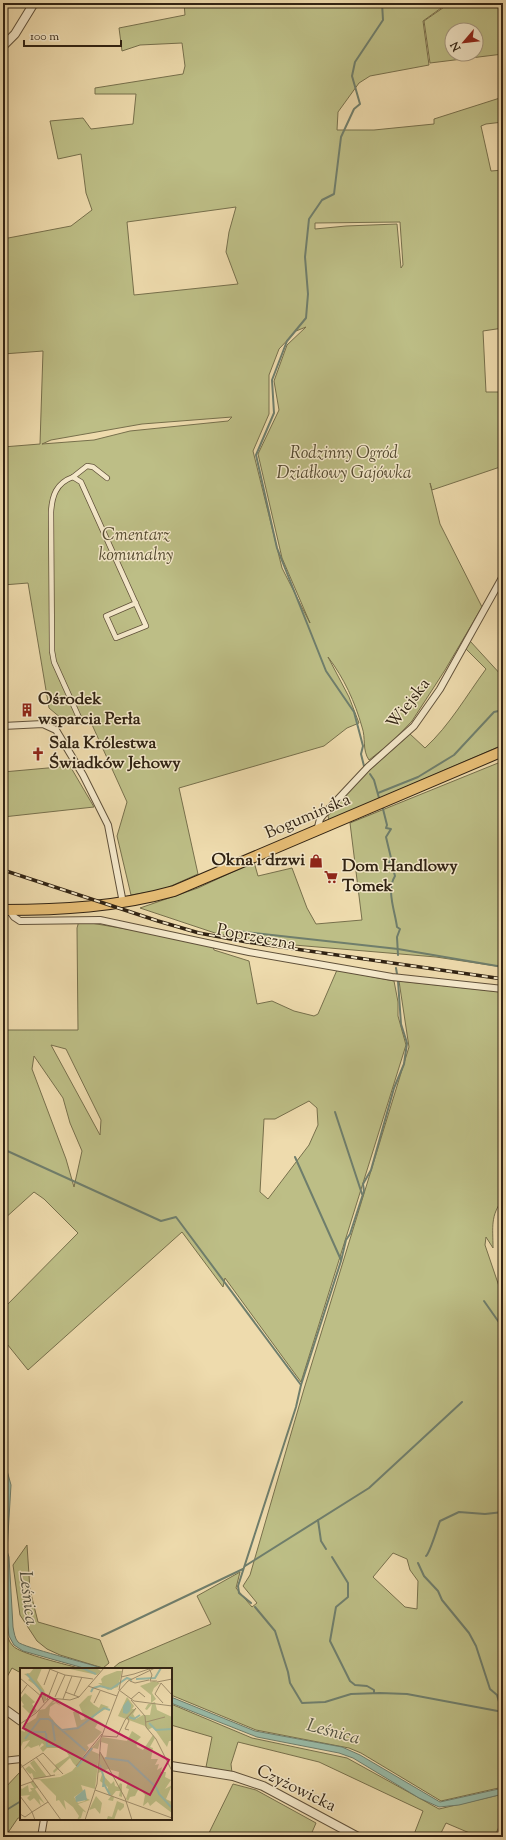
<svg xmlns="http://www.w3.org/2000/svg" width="506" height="1840" font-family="'Sorts Mill Goudy',serif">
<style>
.green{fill:#bdbe86;stroke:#77704c;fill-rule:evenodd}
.water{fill:#99bba8;stroke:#6f7e6c}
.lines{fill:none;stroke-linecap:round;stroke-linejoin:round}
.shore{stroke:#656f5e;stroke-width:1}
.stream{stroke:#6f7e6c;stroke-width:2}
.pedestrian-casing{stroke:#60513a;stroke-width:6}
.minor-casing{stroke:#60513a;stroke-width:8}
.tertiary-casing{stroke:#60513a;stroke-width:10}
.primary-casing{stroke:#312313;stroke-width:12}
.pedestrian{stroke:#f4e8ca;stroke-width:4.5}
.minor{stroke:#f4e8ca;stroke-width:6}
.tertiary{stroke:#f4e8ca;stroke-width:8}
.primary{stroke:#e7be76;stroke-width:10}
.rail-casing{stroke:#312313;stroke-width:3.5}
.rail{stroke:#f4e8ca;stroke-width:2;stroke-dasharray:6;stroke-linecap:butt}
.labels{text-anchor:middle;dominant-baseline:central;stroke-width:3;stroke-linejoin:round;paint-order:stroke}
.park-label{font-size:17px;font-style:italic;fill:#544a30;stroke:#f4e8ca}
.poi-label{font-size:17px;font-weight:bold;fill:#312313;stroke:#f4e8ca;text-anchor:start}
.street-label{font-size:17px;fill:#312313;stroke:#f4e8ca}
.water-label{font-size:18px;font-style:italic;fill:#505140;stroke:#f4e8ca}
.inset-river{fill:none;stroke:#99bba8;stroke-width:2}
.inset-road{fill:none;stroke:#a2916f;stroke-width:1}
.view{fill:#c2185b;fill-opacity:0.15;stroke:#c2185b;stroke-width:2}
.inset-edge{fill:none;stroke:#312313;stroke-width:2}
</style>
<rect width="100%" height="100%" fill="#eedbad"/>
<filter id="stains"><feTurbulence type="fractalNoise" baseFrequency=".005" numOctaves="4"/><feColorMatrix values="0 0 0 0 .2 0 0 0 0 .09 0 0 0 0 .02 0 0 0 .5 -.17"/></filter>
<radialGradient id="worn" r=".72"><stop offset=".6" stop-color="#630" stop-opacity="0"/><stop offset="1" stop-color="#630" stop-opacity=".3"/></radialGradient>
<!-- green -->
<g class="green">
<path d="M184,3H448L423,21L429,65L370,76L359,83L338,112L337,130H374L434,124V119L503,97V122L486,124L481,126L491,171L503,170V328L483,331L486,392H503V466L432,490L430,483L440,524L482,607L445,670L412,721L392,742L369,760C362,750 366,738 362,727C355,702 344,678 328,657L349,697L359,723L347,728L324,746L179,788L198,874L162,890L131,895L117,836L127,802L89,718L68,724L49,708L28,583L3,585V447L40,444L43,351L3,354V239L71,226L92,210L86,193L81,154L58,159L50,121L83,118L91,129L133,124L136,94H95V88L183,74L185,66L182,43L140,45L122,51L119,28L185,15ZM236,207L229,232L226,252L238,284L134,295L127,222ZM400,222L403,265L401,268L397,224L346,226L315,229V223ZM306,327L287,345L274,381L279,410L258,454L282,558L310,623L282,568L253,451L269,414V375L279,349L296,331ZM232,417L228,421L130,431L94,440L42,444L51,440L142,424Z"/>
<path d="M450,3H503V54L430,63L424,21ZM452,30H476V54H452Z"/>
<path d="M470,641L503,677V745L329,820L328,816C350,784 381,761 410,734L425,748C450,725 466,696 486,669L465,648Z"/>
<path d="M503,761V967L436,957L282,944L218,934L140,908L198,888L254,862L258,876L292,868L307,908L316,924L362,920L350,823Z"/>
<path d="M70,766L94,807L3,817V772Z"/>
<path d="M79,921L150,933L213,947L214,950L249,961L257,1004L272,1001L294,1011L314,1016L318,1014L337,970L394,981L398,1002V1016L406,1045L301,1382L225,1278L223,1287L182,1232L28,1370L3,1339V1309L78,1233L44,1199L34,1192L3,1220V1030H78L77,928ZM51,1045L66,1049L101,1120L100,1135ZM34,1056L63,1098L70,1123L82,1151L74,1187L66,1159L32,1069ZM309,1101L317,1108L318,1125L309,1145L268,1199L260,1192L264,1119H275Z"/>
<path d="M399,981L503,992V1199C490,1216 493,1227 493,1248L486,1237L485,1245L503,1298V1787L441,1801L361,1753L349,1748L256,1730L171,1695V1669H112L119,1663L211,1624L197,1596L240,1572L236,1588L252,1607L257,1603L243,1586L250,1575L304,1389L409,1047ZM393,1553L407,1559L410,1570L418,1581L417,1609L405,1607L373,1577Z"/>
<path d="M27,1545L30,1590L38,1622L100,1640L109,1663L103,1668L60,1655L47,1649L37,1641L20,1615L13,1565Z"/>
<path d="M3,1604C4,1616 4,1637 13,1646C20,1654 69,1665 82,1669H21V1673L12,1668L3,1684Z"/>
<path d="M171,1704L252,1738L347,1758L439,1809L503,1794V1819L494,1837H479L446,1823L439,1837H413L423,1811L319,1762L238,1742L231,1764L232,1773L206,1767L212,1737L171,1725Z"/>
<path d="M21,1771V1818H18L5,1837H3V1790Z"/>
<path d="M233,1784L256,1790L316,1823L310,1837H207Z"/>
</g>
<!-- water -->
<g class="water">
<path d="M3,1456L11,1485L7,1551L9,1557L13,1627C14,1632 15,1639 18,1642C22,1647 91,1664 105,1669H87L23,1651L14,1645L9,1636L5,1607Z"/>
<path d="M171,1697L255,1731L342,1747L360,1755L440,1802L503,1788V1794L459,1805L439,1807L419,1798L353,1758L339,1753L257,1737L171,1703Z"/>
</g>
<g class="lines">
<!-- shore -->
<g class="shore">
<path d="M3,1467L7,1485L3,1544"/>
<path d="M3,1545L7,1604L3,1606"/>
</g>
<!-- stream -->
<g class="stream">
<path d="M364,766L361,754L363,746L354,712L326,671L277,548L256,455L274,413L272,380L287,341L306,318L308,294L305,257L309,219L322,200L334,194L341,137L354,109L360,104L352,76L355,62L383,20L382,3"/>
<path d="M370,774L374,780L379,798"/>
<path d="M378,793L418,777L454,755L494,712L503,710"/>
<path d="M383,809L387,825L386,828L391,829L386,837L391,858L389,863L392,865L395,876C386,890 395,911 397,927L400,929L397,937L398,955"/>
<path d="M219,929L398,949L503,967"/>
<path d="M396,968L397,974"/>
<path d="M335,1112L362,1194"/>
<path d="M3,1149L161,1221L176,1217L301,1385"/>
<path d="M295,1157L341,1260"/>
<path d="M484,1301L503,1328"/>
<path d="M318,1520L321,1541L326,1549"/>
<path d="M426,1556C430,1553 437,1528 440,1521L459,1512L485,1514L503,1512"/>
<path d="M332,1557L348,1583V1597L336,1607L330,1641L350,1681L355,1685L367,1686L374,1690V1693"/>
<path d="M418,1563L424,1576L438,1591L442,1600L469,1633L476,1646L490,1689L497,1695L502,1712"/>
<path d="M245,1566L369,1488L462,1402"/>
<path d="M251,1603L239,1593L238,1586L296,1407L301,1385L341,1261L346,1240L350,1234L364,1191L363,1184L371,1170L394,1088L404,1064L407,1043L401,1024L398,981"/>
<path d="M255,1607L275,1631L288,1672L290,1683L302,1703L325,1702L351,1694L380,1693L407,1694L503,1712"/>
<path d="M102,1636L243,1569"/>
<path d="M8,1809L21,1801"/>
</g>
<!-- pedestrian casing -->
<g class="pedestrian-casing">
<g id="pedestrian">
<path d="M73,477L87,466L93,467L107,478"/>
<path d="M81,722L54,662L52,651L51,512C52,496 56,483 73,477L81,482L146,626L116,638L106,616L136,603"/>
</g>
</g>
<!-- minor casing -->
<g class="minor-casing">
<g id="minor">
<path d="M3,726L43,724L56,730L83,775L108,825L123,903"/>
<path d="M317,831L320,819L324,814L368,767L414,726L440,689L503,576"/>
<path d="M9,910L14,917L20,921L100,920L249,952L392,977L503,989"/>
<path d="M3,1761L21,1759"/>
<path d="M41,1837L44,1819"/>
</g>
</g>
<!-- tertiary casing -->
<g class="tertiary-casing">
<g id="tertiary">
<path d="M3,46L15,34L34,3"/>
<path d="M3,1708L21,1721"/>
<path d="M171,1766L233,1776L263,1786L358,1837"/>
</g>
</g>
<!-- primary casing -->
<g class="primary-casing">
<path id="primary" d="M3,910C61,910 117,907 174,891L503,751"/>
</g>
<!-- pedestrian -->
<use href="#pedestrian" class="pedestrian"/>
<!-- minor -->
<use href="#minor" class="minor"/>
<!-- tertiary -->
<use href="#tertiary" class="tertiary"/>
<!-- primary -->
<use href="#primary" class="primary"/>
<!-- rail casing -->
<g class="rail-casing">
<path id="rail" d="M3,870L158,921L199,933L247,942L503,979"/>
</g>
<!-- rail -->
<use href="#rail" class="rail"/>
</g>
<!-- icons -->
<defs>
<g id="building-bare" transform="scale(1.08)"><path d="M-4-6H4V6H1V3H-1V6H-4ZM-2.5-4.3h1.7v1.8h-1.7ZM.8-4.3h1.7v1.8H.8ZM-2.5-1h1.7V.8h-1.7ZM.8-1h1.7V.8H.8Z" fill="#8f2418" stroke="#f4e8ca" stroke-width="2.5" paint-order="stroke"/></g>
<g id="church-bare" transform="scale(1.08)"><path d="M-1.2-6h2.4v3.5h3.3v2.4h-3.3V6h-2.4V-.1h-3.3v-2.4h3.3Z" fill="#8f2418" stroke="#f4e8ca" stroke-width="2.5" paint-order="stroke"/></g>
<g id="shop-bare" transform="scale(1.08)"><path d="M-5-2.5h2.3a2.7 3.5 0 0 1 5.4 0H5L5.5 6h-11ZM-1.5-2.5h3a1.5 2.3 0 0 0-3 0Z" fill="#8f2418" stroke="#f4e8ca" stroke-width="2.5" paint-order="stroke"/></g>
<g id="supermarket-bare" transform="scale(1.08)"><path d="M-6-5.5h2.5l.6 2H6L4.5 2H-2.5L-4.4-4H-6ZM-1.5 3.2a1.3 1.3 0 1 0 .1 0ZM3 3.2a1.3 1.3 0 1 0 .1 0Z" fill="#8f2418" stroke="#f4e8ca" stroke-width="2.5" paint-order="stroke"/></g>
</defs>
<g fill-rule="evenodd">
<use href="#building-bare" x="27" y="710"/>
<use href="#church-bare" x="38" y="754"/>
<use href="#shop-bare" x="316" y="861"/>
<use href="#supermarket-bare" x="331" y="877"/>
</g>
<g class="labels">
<!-- park labels -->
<g class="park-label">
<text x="344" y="454">Rodzinny Ogród<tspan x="344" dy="20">Działkowy Gajówka</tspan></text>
<text x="136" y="536">Cmentarz<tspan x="136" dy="20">komunalny</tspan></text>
</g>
<!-- poi labels -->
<g class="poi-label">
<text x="38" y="700">Ośrodek<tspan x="38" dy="20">wsparcia Perła</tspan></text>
<text x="49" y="744">Sala Królestwa<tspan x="49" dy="20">Świadków Jehowy</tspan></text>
<text x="305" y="861" text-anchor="end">Okna i drzwi</text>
<text x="342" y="867">Dom Handlowy<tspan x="342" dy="20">Tomek</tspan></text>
</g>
<!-- street labels -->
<g class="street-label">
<text transform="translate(409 704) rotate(-52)">Wiejska</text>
<text transform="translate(308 817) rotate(-23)">Bogumińska</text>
<text transform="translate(256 938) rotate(11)">Poprzeczna</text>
<text transform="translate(296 1789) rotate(26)">Czyżowicka</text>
</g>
<!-- water labels -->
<g class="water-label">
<text transform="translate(27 1598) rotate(83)">Leśnica</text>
<text transform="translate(333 1733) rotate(15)">Leśnica</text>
</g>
</g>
<!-- overview -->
<g transform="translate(20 1668)">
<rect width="152" height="152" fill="#eedbad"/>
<path d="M14,0H22L17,12L24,22L27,32L24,34L18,19L8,12L10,10L4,6L10,5ZM76,0L81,3L77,7L50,1ZM97,3H102L98,19L88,22L78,15H82L81,11L84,8ZM134,13L140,15L134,20L132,25L136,31L131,35V27L120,18ZM5,25L15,34L12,36L17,43L11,47L2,38L4,37L0,31ZM72,27L70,33L74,37L79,40L81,36L89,39L74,48L73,50L84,56L78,55L75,60L82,64L73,74L67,77L69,80L56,98L53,95L51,97L53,95L50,90L34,105L33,103L36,100L35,97L49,88L44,80H27L23,84L20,80L24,77L22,75L19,79V77L11,80L8,78L3,82L10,72L3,74L0,81V62L5,64L4,59L7,56L4,53L8,55L16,50L19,42L25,41L33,32L32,30L41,34L35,33L32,35L37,34L41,38L36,35L30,39L29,47L42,63L57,60L53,44L58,43L61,52L65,51L59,37L68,28ZM107,29L114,38L112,41H116L113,46L116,51L123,47H130L132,36L127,42L125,41L128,36L135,34L137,42L152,49V73H149L147,79L133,59L128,62L125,58L98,48ZM112,63L121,69L116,74L117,79L123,82L133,67L135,70L130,79L133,80L131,91H138L135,97L139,96L137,102L142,99L141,104H146L145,109L151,112L145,121L152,117L146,131L152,134V145L136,133L130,138L128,134L123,138L125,127L119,120L115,128L110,129L108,133L106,131L109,121L106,120L108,114L98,112L99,104L88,101L78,105L80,85L86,91L88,76L81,74L82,69L107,73ZM81,69L78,81L73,80L72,83L79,86L75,121L61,117L63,123L54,129L58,135L65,133L66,130L70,132L58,136L67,145L63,143L61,150L57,152L59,148L53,139L44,132L46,142L39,132L36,133V128L20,112H14L40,109L52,103ZM14,92L27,109L47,105L14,111L12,105L10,106L5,101L9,98L16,104L10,95ZM82,106L91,116L94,113L95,118L98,119L100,115L102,116V129L99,128L100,123H96L92,128L94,129L93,133L88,132L91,128L88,126V119L80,113ZM10,114H14L18,119L15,121L25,136L19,131L21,138L14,130L10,133L7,130L10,127L0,128V119L2,121L8,117L9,124L12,123L10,120H14ZM76,128L82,135L80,146L75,140L69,142ZM97,133L104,136V139L100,143L98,141L94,152L87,151L88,148L92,149Z" fill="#bdbe86"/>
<path d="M108,32L111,37L110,43L107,46L103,45V38ZM65,121L67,132L56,134L55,129Z" fill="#99bba8"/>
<path class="inset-river" d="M62,0L76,6M7,6L23,25M116,11L135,10L141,0M71,24L73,20L80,18L91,21L107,10L112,12M109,49L114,51L120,47M29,51L66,83M32,52L35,73M129,55L136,62L152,61M42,62L58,60L84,40L90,42M13,64H26M26,65L27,78H41M5,71L20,51H29M85,90L108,93L136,119L139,126L152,140M80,97L84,110L83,119M57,99L72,80M84,116L90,127"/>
<path class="inset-road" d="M27,0L45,7L73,11M129,0L132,7L130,13H137M114,6L129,1M101,9L114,6M0,10L22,29L24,35M110,13L115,15L129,12M137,14L152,11M141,15L135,26L143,35M141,15L152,27M24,17L30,1M68,18L97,28M99,22L114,33L152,38M99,22L103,0M45,24L59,29M0,27L7,17M54,27L62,9M35,29L45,7M43,31L52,8M111,31L119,24L125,29M27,32L38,4M111,32L125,48L126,59L136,71L152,103M74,35L80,23M107,49L109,53L105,61L109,62M126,54L145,49M0,56L16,45L30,30L50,32L59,29L84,0M82,68L97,69L105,52L116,40M80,84L105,130L112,152M16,89L31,108M0,95L41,152M56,98L82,66M0,100L23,85L43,106M13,111L35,107M0,118L14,113M75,122L152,150M0,128L12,144L28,134M0,146L5,149L12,144L15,152M65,152L77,116L81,70L99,23L108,13L135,0"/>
<path class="view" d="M22,25L149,92L130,127L3,60Z"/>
<rect width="152" height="152" class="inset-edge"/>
</g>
<!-- margin -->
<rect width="506" height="1840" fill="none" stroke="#eedbad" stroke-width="16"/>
<rect x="4" y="4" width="498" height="1832" fill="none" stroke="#312313" stroke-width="2"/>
<rect x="8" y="8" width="490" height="1824" fill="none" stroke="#312313"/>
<!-- north arrow -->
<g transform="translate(464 42) rotate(242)"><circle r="19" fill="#f4e8ca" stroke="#a69981"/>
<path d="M0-3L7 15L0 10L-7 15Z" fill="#8f2418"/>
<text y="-6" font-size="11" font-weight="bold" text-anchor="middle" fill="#312313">N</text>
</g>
<!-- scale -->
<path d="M24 40v6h97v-6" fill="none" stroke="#312313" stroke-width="2"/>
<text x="30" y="40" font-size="12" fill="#312313" stroke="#f4e8ca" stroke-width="3" paint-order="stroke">100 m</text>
<rect width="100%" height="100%" filter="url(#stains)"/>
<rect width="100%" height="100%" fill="url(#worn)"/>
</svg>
